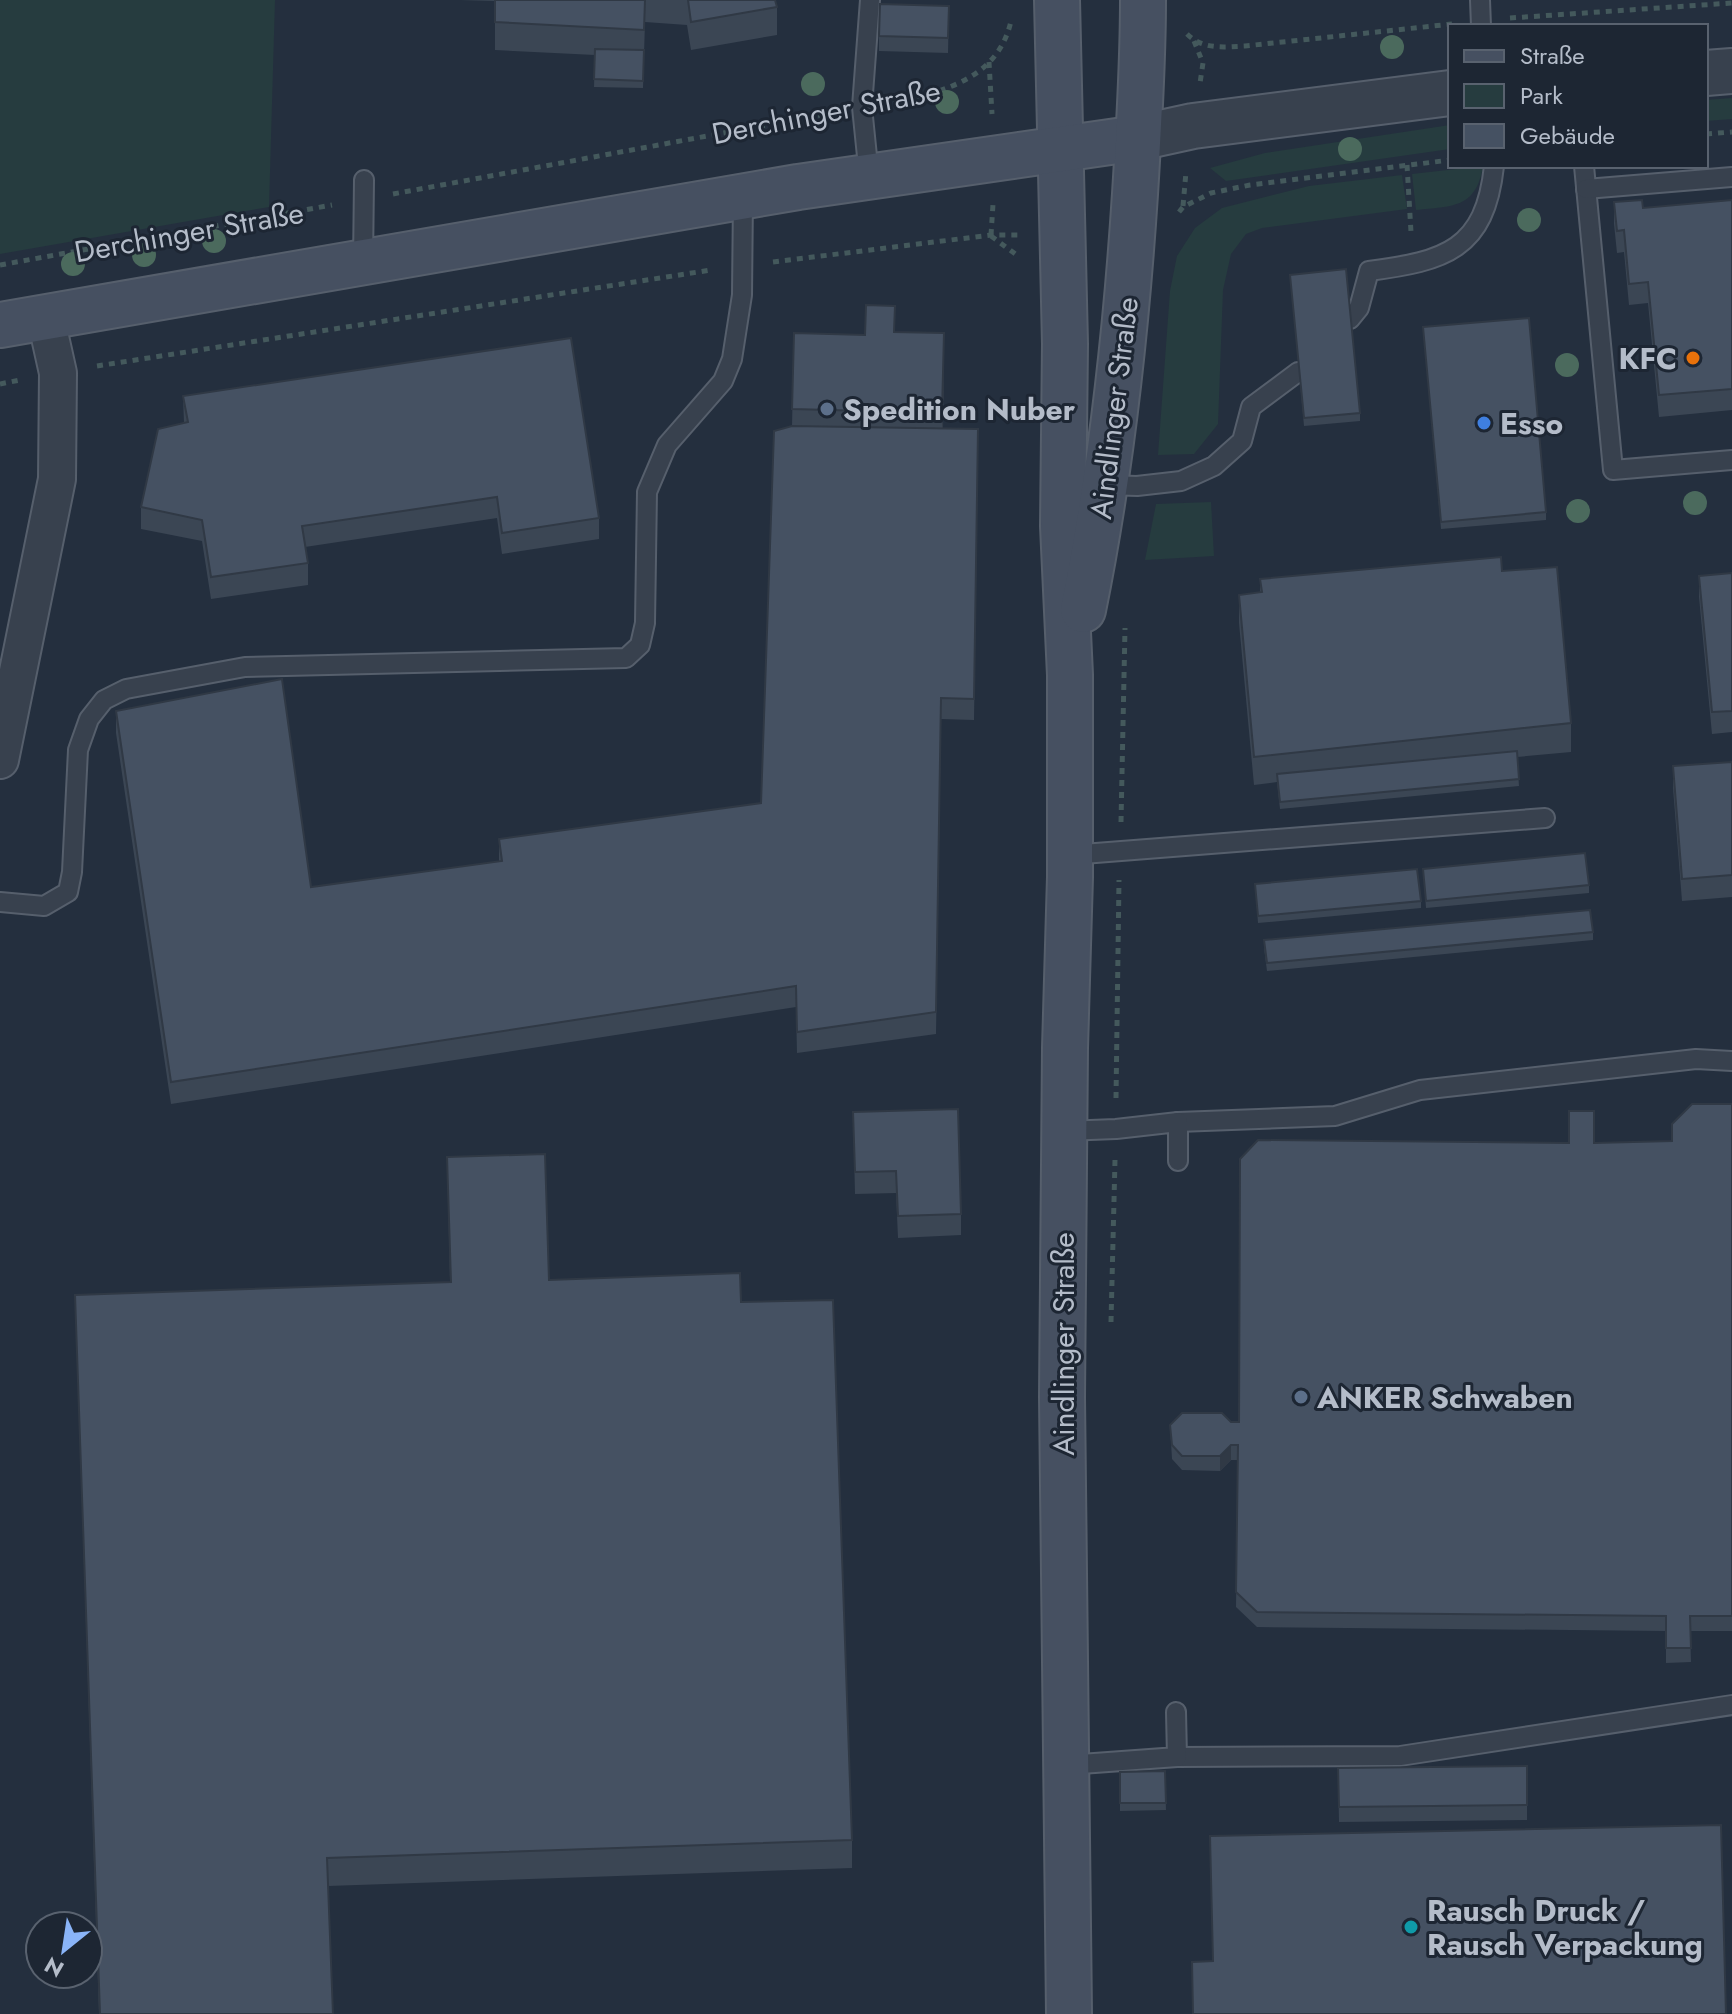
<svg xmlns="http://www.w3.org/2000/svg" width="1732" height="2014" font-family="Jost,sans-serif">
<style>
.green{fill:#263c3f}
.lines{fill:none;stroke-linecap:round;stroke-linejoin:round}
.service-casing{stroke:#565f6c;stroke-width:22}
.minor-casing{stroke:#565f6c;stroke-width:40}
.tertiary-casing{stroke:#565f6c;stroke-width:48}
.secondary-casing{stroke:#565f6c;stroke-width:48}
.path{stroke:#44595c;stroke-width:5;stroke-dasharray:6 6;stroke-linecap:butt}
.service{stroke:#38414e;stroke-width:18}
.minor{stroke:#38414e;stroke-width:36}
.tertiary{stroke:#38414e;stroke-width:44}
.secondary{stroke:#465061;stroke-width:44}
.tree{fill:#4b6a5d}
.wall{fill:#3b4654}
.shaded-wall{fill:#303945}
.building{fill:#455162;stroke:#303945;stroke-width:2}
.food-dot{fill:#e8710a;stroke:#1d2633;stroke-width:3}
.service-dot{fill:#5c6f8a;stroke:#1d2633;stroke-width:3}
.shop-dot{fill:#3f7fe0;stroke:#1d2633;stroke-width:3}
.culture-dot{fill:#0f9aa8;stroke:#1d2633;stroke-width:3}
.labels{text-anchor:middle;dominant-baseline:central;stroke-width:6;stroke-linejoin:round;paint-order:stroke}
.street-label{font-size:30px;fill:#b4bcc9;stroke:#1d2633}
.poi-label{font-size:30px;font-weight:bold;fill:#b4bcc9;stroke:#1d2633;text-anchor:start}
</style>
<rect width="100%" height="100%" fill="#242f3e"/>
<!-- green -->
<g class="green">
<path d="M0,0H275L269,207L0,254Z"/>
<path d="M1732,98V119L1706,121V100Z"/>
<path d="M1450,125V149L1226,181L1210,168L1265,153Z"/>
<path d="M1483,166C1476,209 1452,206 1416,210L1412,174Z"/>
<path d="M1402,175L1407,209L1262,228L1246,234L1231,254L1223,290L1218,424L1194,454L1158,455L1170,291L1177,256L1195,228L1222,208L1309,186Z"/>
<path d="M1211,502L1214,556L1145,560L1156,504Z"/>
</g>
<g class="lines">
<!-- service casing -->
<g class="service-casing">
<g id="service">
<path d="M1480,0L1481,26"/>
<path d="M1584,166L1613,470L1732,460"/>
<path d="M869,176L862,107L870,0"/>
<path d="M1586,189L1732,177"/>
<path d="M363,264L364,180"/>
<path d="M1350,319L1359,308L1369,271C1445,261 1485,250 1494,166"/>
<path d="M1107,485L1137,486L1181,481L1214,466L1242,441L1251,407L1298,372"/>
<path d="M1070,855L1545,818"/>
<path d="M0,902L44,906L68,892L72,872L78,750L89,719L104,700L126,689L245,667L626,658L640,645L645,623L647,492L667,445L723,381L732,359L742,295L743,197"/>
<path d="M1178,1122L1335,1116L1420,1090L1696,1059L1732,1061"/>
<path d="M1064,1131L1116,1129L1178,1122V1161"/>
<path d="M1177,1757L1400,1756L1732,1705"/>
<path d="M1067,1765L1177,1757L1176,1712"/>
</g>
</g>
<!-- minor casing -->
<g class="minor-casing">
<path id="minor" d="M0,760L57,479L58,373L46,319"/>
</g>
<!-- tertiary casing -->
<g class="tertiary-casing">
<g id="tertiary">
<path d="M1706,73L1732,71"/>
<path d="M1138,138L1193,126L1450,93"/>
</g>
</g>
<!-- secondary casing -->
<g class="secondary-casing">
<g id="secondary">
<path d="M1057,0L1065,344L1063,526L1070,675V877L1065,1048L1062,1397L1069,2014"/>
<path d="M0,325L798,187L1138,138"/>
<path d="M1083,610C1111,472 1126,334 1135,194C1139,130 1143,65 1143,0"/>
</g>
</g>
<!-- path -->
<g class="path">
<path d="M1510,18L1732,3"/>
<path d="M1187,34C1203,50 1224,47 1245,46L1452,24"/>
<path d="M1194,41L1203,63L1200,83"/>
<path d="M989,62L992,114"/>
<path d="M893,102C943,92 998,79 1011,21"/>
<path d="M1706,134L1732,132"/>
<path d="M1407,165L1411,232"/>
<path d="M393,194L832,113"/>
<path d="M1183,206L1186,172"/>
<path d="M1179,212L1183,207L1211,193L1250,185L1450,160"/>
<path d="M991,235L993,204"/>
<path d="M991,236L1018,256"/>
<path d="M773,262L991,235H1021"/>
<path d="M0,265L332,205"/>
<path d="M97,366L711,270"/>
<path d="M0,384L20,380"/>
<path d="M1121,822L1125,628"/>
<path d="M1116,1098L1119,880"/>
<path d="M1111,1322L1115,1160"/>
</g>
<!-- service -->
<use href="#service" class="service"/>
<!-- minor -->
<use href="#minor" class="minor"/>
<!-- tertiary -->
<use href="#tertiary" class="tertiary"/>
<!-- secondary -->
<use href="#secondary" class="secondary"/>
</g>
<!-- trees -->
<g class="tree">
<circle cx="1392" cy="47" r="12"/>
<circle cx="813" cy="84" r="12"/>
<circle cx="947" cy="102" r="12"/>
<circle cx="1350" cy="149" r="12"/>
<circle cx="1529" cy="220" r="12"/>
<circle cx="214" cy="241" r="12"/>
<circle cx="144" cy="255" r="12"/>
<circle cx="73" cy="264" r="12"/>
<circle cx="1567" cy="365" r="12"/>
<circle cx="1695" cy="503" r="12"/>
<circle cx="1578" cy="511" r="12"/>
</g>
<!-- wall -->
<g class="wall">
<path d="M460,0H775L777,7V35L691,50L687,25L645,22L643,88L594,87L595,55L495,50V1Z"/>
<path d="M949,6L948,53L879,51V36Z"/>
<path d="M1732,200V410L1659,417L1648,303L1629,305L1624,252L1617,253L1614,224V202L1643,208Z"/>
<path d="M1290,275L1360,413V421L1304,426Z"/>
<path d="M1423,327L1546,512V520L1441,529Z"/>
<path d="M895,332L944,372L943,429L978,451L974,720L941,719L936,1034L797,1053L796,1007L171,1104L116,733V711L311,887L499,862V839L761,803L792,426L794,333L865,335Z"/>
<path d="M183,396L599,518V539L502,554L497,518L305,547L308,563V585L211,599L202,541L141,529V507L184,423Z"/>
<path d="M1502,571L1571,723V752L1517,757L1519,786L1280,809L1277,782L1254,785L1239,623V595L1260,592V579Z"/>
<path d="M1732,573V732L1712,734L1699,597V576Z"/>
<path d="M1732,762V897L1682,901L1673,788V766Z"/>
<path d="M1423,869L1589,885V893L1426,908Z"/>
<path d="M1255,884L1421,901V908L1258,923Z"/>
<path d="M1593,932V940L1267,971L1264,948V940Z"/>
<path d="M1732,1104V1631H1690L1691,1662L1666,1663V1631L1257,1627L1236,1607L1238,1460H1231L1220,1471L1182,1470L1172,1459L1170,1425L1239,1422L1594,1143L1672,1141Z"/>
<path d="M853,1112L961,1214V1235L898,1238L896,1193L855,1194Z"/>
<path d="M447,1157L549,1280L741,1302L852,1840V1868L328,1886L333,2014H99L75,1295L450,1282Z"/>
<path d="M1527,1766V1820L1339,1822L1338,1768Z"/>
<path d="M1165,1771L1166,1810L1120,1811V1772Z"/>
</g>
<!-- shaded-wall -->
<g class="shaded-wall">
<path d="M944,333V372L942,452V413Z"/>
<path d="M1231,1445V1460L1220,1471V1456Z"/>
</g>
<!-- building -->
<g class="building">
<path d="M495,0H645L644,30L495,22Z"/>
<path d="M688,0H775L777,7L691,22Z"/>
<path d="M880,4L949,6L948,38L879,36Z"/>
<path d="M595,49L644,50L643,81L594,79Z"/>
<path d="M1642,200L1643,208L1732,200V389L1659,395L1648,282L1629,284L1624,230L1617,231L1614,202Z"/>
<path d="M1346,269L1360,413L1304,418L1290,275Z"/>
<path d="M866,305L895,306L894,332L944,333L942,413L792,409L794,333L865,335Z"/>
<path d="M1529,318L1546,512L1441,522L1423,327Z"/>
<path d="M571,338L599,518L502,533L497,497L302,526L308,563L211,577L202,520L141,507L158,429L188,422L183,396Z"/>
<path d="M792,426L978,429L974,699L941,698L936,1012L797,1032L796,986L171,1082L116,711L282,679L311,887L502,861L499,839L761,803L774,431Z"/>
<path d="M1501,557L1502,571L1557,567L1571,723L1254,757L1239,595L1262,592L1260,579Z"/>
<path d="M1732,573V711L1712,712L1699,576Z"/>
<path d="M1517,751L1519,779L1280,802L1277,774Z"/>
<path d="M1732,762V875L1682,879L1673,766Z"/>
<path d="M1585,853L1589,885L1426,901L1423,869Z"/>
<path d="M1417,869L1421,901L1258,916L1255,884Z"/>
<path d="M1590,910L1593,932L1267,963L1264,940Z"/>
<path d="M1692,1104H1732V1616H1690L1691,1648H1666V1616L1257,1612L1236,1592L1238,1445H1231L1220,1456H1182L1172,1445L1170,1425L1182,1413H1222L1231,1422H1239L1240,1159L1258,1140L1569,1143V1111H1594V1143L1672,1141V1124Z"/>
<path d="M958,1109L961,1214L898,1216L896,1171L855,1172L853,1112Z"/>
<path d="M545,1154L549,1280L740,1273L741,1302L833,1300L852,1840L327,1858L333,2014H100L75,1295L451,1282L447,1157Z"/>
<path d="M1527,1766V1805L1339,1807L1338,1768Z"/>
<path d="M1165,1771L1166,1803H1120V1772Z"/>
<path d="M1721,1825L1726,2014H1193L1192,1962L1213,1961L1210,1836Z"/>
</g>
<!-- markers -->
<circle class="food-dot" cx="1693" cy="358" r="8"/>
<g class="service-dot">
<circle cx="827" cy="409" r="8"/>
<circle cx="1301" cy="1397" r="8"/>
</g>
<circle class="shop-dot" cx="1484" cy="423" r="8"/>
<circle class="culture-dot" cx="1411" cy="1927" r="8"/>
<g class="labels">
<!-- street labels -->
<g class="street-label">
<text transform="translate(826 112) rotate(-11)">Derchinger Straße</text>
<text transform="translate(189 232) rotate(-10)">Derchinger Straße</text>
<text transform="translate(1114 408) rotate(-83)">Aindlinger Straße</text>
<text transform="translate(1063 1344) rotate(-90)">Aindlinger Straße</text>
</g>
<!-- poi labels -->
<g class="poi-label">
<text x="1677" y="358" text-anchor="end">KFC</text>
<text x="843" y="409">Spedition Nuber</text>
<text x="1500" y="423">Esso</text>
<text x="1317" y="1397">ANKER Schwaben</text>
<text x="1427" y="1910">Rausch Druck /<tspan x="1427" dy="34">Rausch Verpackung</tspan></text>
</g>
</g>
<!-- legend -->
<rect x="1448" y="24" width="260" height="144" fill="#1d2633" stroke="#59626f" stroke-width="2"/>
<rect x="1464" y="50" width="40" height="12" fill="#465061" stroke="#59626f" stroke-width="2"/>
<text x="1520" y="64" font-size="24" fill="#b4bcc9">Straße</text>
<rect x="1464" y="84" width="40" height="24" fill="#263c3f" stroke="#59626f" stroke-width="2"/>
<text x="1520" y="104" font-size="24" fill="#b4bcc9">Park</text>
<rect x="1464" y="124" width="40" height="24" fill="#455162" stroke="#59626f" stroke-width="2"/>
<text x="1520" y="144" font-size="24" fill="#b4bcc9">Gebäude</text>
<!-- north arrow -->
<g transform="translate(64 1950) rotate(210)"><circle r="38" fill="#1d2633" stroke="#59626f" stroke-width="2"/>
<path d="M0-6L14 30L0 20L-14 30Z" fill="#8ab4f8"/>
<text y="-12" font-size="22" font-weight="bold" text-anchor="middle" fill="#b4bcc9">N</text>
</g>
</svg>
